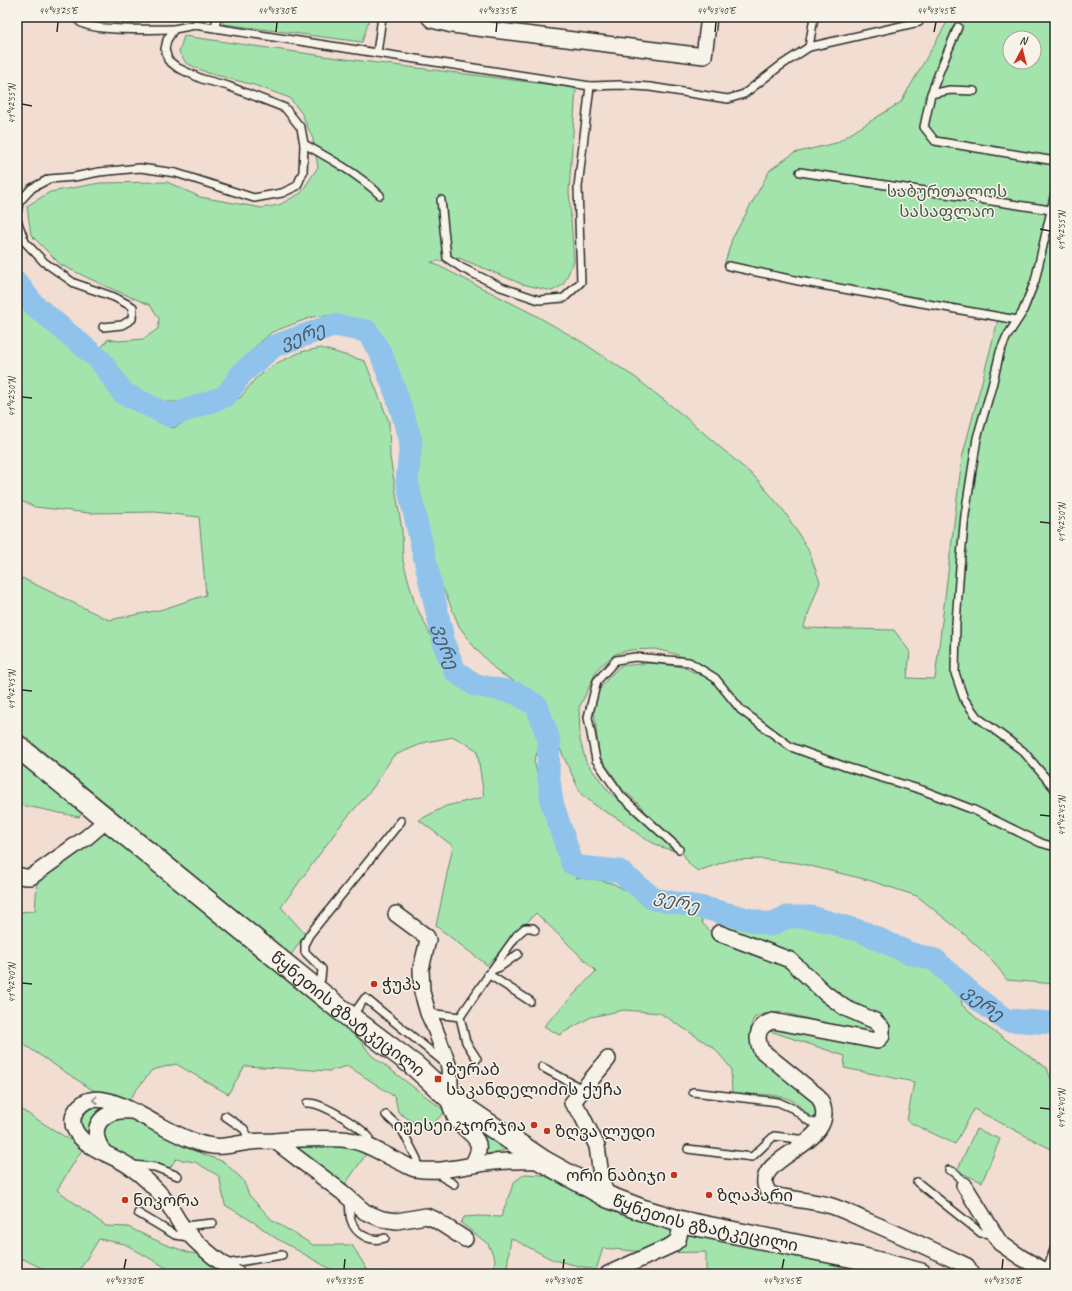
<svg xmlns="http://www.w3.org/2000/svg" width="1072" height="1291" font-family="Caveat,'Noto Sans Georgian',sans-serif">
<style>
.green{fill:#a3e4ad;stroke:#67886c;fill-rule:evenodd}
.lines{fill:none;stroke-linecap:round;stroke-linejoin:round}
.river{stroke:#8fc3ec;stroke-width:23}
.lane-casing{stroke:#2b2b2b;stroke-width:10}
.street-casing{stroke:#2b2b2b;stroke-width:18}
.secondary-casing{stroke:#2b2b2b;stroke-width:24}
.lane{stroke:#f7f3e8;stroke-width:7}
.street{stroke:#f7f3e8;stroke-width:15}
.secondary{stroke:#f7f3e8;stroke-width:21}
.oneway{stroke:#918f8a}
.ticks{fill:none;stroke:#2b2b2b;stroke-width:1.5}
.poi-dot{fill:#c8321e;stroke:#f7f3e8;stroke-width:1.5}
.labels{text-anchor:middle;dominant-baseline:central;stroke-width:3;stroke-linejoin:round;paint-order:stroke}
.park-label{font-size:17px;fill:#49594c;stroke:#f7f3e8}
.poi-label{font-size:17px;fill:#2b2b2b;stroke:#f7f3e8;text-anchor:start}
.street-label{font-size:17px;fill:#2b2b2b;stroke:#f7f3e8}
.water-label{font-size:18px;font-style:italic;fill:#495965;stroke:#f7f3e8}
.neatline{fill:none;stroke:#2b2b2b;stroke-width:1.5}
.ticks-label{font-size:10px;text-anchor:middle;fill:#2b2b2b}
</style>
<rect width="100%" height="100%" fill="#f1ddd2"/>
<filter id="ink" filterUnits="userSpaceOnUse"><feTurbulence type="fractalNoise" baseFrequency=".025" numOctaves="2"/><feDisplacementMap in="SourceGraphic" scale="8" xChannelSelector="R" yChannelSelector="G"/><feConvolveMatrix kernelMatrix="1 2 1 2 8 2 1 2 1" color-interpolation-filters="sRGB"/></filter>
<g filter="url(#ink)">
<!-- green -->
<g class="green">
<path d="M224,17H370L362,42L223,24Z"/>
<path d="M950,17H1055V984L1007,980L993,961L964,934L917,896L868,880L798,863L762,859L730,860L698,871L690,865L682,852L635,800L624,791L599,755L594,709L597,693L608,678L620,666L650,663L683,667L702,676L701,664L675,654L655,649L630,650L615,654L598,668L579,708L580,740L586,762L610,793L636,814L675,851L661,847L642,837L620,820L599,808L581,794L555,738L548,712L529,690L498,672L475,648L459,626L447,597L436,574L425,541L413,459L415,440L401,389L375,329L332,315L312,317L272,332L254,348L233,375L216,392L192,402H165L130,388L116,369L98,352L108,339L119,341L143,339L158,329L159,318L150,305L105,286L61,265L31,235L27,206L50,192L100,183L167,182L200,197L262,208L279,205L301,193L318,167L313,139L302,114L290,98L254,85L208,73L186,63L179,52L184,36L338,58L576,88L569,191L574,261L563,285L552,291L522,284L459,258L431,262L535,315L582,342L636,378L684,416L756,478L784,511L808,549L820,582L803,628L894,630L910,652L907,678L935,679L962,458L998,320L803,284L724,266L732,239L770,170L794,153L836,143L901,102ZM1010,38H1034V62H1010Z"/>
<path d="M17,294L94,366L129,404L173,428L221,404L240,398L255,379L277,363L301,352L321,348L365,361L389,422L390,457L402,530L403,561L415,604L451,676L472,686L516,698L532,714L540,745L534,761L563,865L576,878L599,880L614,884L651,904L699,914L703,924L712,933L736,944L790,964L877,1025V1034L868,1035L782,1012L764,1014L754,1018L751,1026V1039L816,1100L818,1117L812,1118C806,1114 802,1107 796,1103C785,1093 748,1094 732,1094L731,1068L714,1048L660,1013L624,1010L591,1017L559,1035L544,1026L596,971L536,913L487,965L436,926L453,846L419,820L446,806L484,797L477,750L454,737L426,742L393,756L372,789L343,822L281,907L305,934L291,955L17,730V588L22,578L109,620L160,610L206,595L199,517L155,512L89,513L35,507L17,499Z"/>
<path d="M17,754L86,809L79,817L17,804Z"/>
<path d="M108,825L347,1022L371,1055L445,1111L427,1131L398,1112L395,1097L348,1066L329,1071L245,1066L228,1094L176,1064L152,1070L127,1102L91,1089L17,1040V912L35,911L37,881Z"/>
<path d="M712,915L773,930L785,926L801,922L835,927L854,935L903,962L934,966L959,986L962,1005L983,1024L1047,1068L1054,1087L1055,1086V1151L974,1109L955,1144L907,1121L914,1082L844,1068L845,1056L767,1030L768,1026L877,1043L889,1030L883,1018L838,996L815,976L794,953L742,934L713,920Z"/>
<path d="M95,1106L109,1107L90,1126L89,1139C79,1123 78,1116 95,1106Z"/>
<path d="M17,1107L83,1148L57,1190L106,1226L128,1227L164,1244L190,1253L199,1254L228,1274H177L125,1244L99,1239L77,1274H54L17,1256Z"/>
<path d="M114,1118H132L185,1147L224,1162L243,1180L249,1195L272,1220L313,1245H352L368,1271L404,1273L406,1274H339L274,1237L255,1223L225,1205L219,1176L195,1162L176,1159L169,1169C161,1169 143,1170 135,1167C114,1158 90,1139 114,1118Z"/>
<path d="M480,1129L514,1148L474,1157L480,1139Z"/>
<path d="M976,1129L1000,1139L982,1182L957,1171Z"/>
<path d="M305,1145L371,1147L344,1186L296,1151L298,1147Z"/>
<path d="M525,1174L543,1175L572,1189L899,1274H706V1252L654,1253L603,1248L596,1270L553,1260L511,1238L506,1274H493L495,1259L488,1244L461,1223L464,1217L478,1216L501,1217L514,1182Z"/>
</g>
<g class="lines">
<!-- river -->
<path class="river" id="s1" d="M17,283L34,305L101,361L123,393L170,416L226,396L242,373L274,346L333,325L367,331L381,354L397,396L411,441L407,481L445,647L455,671L475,685L516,693L537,706L549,740L548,773L552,803L572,863L580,867L619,871L654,899L704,908L771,925L787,917H811L863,932L909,953L935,960L975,997L1006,1020L1055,1023"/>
<!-- lane casing -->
<g class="lane-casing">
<g id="lane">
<path d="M76,17C77,17 79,22 80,22C92,32 156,29 174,29"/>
<path d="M382,17L377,53L590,86L578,187L581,282L564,298L539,300L501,287L462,268L447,258L441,200"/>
<path d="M215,28L217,17"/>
<path d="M809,47L919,22"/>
<path d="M377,53L195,25L174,29L167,40L165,49L168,60L178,68L202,79L228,86L285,108L301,128L304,144C331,159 358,174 380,195"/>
<path d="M590,86L620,85L650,87L728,99L744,94L780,66L809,47L814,17"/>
<path d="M974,91L950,90L931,94L924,127L935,141L1055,161"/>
<path d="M931,94L940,70L958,27"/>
<path d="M800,172L1051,210"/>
<path d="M1055,193L1035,281L1022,313L1006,338L1000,352L992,386L977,438L965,515L960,567L956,623L955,673L964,699L977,717L1023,751L1055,789"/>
<path d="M17,213L19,202L32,188L49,179L74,177L99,172L140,168L176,173L254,198L282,193L297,186L303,172L304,144"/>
<path d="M17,220L25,242L44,262L74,283L114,297L133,307L132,319L122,325L103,327"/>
<path d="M729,266L799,281L1017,320"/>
<path d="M679,849L621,796L596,760L588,717L597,681L616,660L635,657L689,662L715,678L741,710L791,747L846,767L922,790L974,810L1041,843L1055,847"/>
<path d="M492,970L500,967L518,954"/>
<path d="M488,974L530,1001"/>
<path d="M315,986L321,979L322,969L305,952V943L309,935L401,821"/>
<path d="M428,1013L460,1017"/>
<path d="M352,1016L365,998L444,1062"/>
<path d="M477,1059L466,1042L460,1017L492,970L517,935L525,928H533L535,930"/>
<path d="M542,1067L584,1090"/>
<path d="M693,1092L778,1102L794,1109L807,1120L821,1126"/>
<path d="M307,1103C322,1102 359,1126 369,1137L366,1145"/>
<path d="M386,1115L402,1130L417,1159L414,1169"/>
<path d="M225,1116L244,1129L251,1142"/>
<path d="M688,1149L752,1157L774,1136L806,1140"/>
<path d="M132,1165L155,1167L178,1176"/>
<path d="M442,1169V1177L454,1184"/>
<path d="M949,1170C957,1172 961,1178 964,1185"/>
<path d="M917,1182L981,1233L995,1234"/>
<path d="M349,1201C350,1207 349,1214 351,1220C355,1234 371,1243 385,1238"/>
<path d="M138,1213L175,1235L189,1237"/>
<path d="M183,1226L213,1223"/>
<path d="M225,1264L282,1255"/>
<path d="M1046,1271L1055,1247"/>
</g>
</g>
<!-- street casing -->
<g class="street-casing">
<g id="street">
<path d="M429,17L432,20L452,25L704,56L709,17"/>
<path d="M17,875L25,877H31L87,837L107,820"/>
<path d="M396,914L427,937L428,940L421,969L422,992L428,1013L434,1026L449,1067L451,1099"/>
<path d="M719,933L790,960L825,993L845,1008L875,1021L882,1028V1036L877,1041L773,1021C758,1025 755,1036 761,1050L818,1096C847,1142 760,1154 765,1184C765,1187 768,1192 771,1194C776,1197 818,1202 828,1205C840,1208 853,1215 865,1220C899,1234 933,1250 967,1266L972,1274"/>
<path d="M608,1059L572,1103L580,1112L597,1146L602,1183L608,1197"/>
<path d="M447,1096C449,1100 454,1118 456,1119C471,1138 488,1138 472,1165"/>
<path d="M275,1141L342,1192L365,1212L382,1219L397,1221L426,1216L434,1219L465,1239"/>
<path d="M103,1151C86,1126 104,1109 130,1111"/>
<path d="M964,1185L1000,1243L1022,1258L1051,1274"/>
<path d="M237,1274C218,1261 196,1244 182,1226C176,1218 172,1209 166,1201C156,1188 143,1176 129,1166C113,1155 84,1148 75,1130C70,1121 74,1110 82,1104C103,1087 148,1121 169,1130C183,1137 197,1144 213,1146C225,1148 238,1143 250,1142C258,1141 267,1141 275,1141C297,1139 319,1138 341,1139C363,1140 382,1154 402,1163C406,1165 411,1168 415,1169C442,1174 469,1164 495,1162C511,1160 527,1161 543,1161"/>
<path d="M608,1274L672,1245L678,1240L682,1222"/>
</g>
</g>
<!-- secondary casing -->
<g class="secondary-casing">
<g id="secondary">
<path id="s2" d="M17,746L351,1018L416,1067L451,1099L543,1161L608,1197L642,1210L682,1222L864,1259L921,1274"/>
</g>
</g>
<!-- lane -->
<use href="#lane" class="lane"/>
<!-- street -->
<use href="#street" class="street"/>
<!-- secondary -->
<use href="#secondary" class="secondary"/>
</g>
<!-- one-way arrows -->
<defs><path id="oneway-chevron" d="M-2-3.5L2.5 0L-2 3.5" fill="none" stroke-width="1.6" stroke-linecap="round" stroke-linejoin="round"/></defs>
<use class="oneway" href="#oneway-chevron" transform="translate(95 1100) rotate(174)"/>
</g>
<!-- ticks -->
<path class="ticks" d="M57,32L58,22M276,32L277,22M496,32L497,22M715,32L716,22M934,32L936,22M22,104L32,106M1040,229L1050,231M22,397L32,398M1040,522L1050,523M22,690L32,691M1040,815L1050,816M22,983L32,984M1040,1108L1050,1109M124,1269L126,1259M344,1269L345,1259M563,1269L564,1259M782,1269L784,1259M1002,1269L1003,1259"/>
<!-- markers -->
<g class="poi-dot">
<circle cx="374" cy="984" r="4"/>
<rect x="434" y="1075" width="8" height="8" rx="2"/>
<circle cx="534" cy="1125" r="4"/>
<circle cx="547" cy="1131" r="4"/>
<circle cx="674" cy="1175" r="4"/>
<circle cx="709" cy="1195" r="4"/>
<circle cx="125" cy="1200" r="4"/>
</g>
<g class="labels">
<!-- park labels -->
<g class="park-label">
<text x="947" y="191">საბურთალოს<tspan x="947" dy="20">სასაფლაო</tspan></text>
</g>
<!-- poi labels -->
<g class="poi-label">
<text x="382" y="984">ჭუპა</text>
<text x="446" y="1069">ზურაბ<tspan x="446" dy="20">საკანდელიძის ქუჩა</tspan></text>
<text x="526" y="1125" text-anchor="end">იუესეი2ჯორჯია</text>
<text x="555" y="1131">ზღვა ლუდი</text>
<text x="666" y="1175" text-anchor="end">ორი ნაბიჯი</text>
<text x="717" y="1195">ზღაპარი</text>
<text x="133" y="1200">ნიკორა</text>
</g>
<!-- street labels -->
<g class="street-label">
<text stroke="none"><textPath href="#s2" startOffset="426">წყნეთის გზატკეცილი</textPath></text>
<text stroke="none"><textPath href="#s2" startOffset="846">წყნეთის გზატკეცილი</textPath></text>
</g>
<!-- water labels -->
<g class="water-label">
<text stroke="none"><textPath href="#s1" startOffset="366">ვერე</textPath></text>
<text stroke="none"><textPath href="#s1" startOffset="762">ვერე</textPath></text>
<text transform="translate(677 901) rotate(15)">ვერე</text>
<text stroke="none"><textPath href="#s1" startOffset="1493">ვერე</textPath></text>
</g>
</g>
<!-- margin -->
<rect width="1072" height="1291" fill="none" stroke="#f7f3e8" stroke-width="44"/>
<!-- north arrow -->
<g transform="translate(1022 50) rotate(7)"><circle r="19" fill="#f7f3e8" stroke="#a5a39c"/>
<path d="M0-3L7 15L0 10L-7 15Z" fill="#c8321e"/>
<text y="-6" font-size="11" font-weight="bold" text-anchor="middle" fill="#2b2b2b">N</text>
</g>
<rect x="22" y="22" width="1028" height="1247" class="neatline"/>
<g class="ticks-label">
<text x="58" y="14">44°43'25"E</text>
<text x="277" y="14">44°43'30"E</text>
<text x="497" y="14">44°43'35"E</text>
<text x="716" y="14">44°43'40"E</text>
<text x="936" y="14">44°43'45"E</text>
<text transform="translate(11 104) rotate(-90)" y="4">41°42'55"N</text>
<text transform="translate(1061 231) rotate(-90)" y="4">41°42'55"N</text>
<text transform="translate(11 397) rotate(-90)" y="4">41°42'50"N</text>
<text transform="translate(1061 523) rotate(-90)" y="4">41°42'50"N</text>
<text transform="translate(11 690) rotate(-90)" y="4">41°42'45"N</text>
<text transform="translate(1061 816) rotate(-90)" y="4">41°42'45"N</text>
<text transform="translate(11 983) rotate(-90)" y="4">41°42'40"N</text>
<text transform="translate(1061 1109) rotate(-90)" y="4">41°42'40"N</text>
<text x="124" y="1284">44°43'30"E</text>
<text x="344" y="1284">44°43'35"E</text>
<text x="563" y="1284">44°43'40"E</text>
<text x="782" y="1284">44°43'45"E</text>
<text x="1002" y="1284">44°43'50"E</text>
</g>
</svg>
